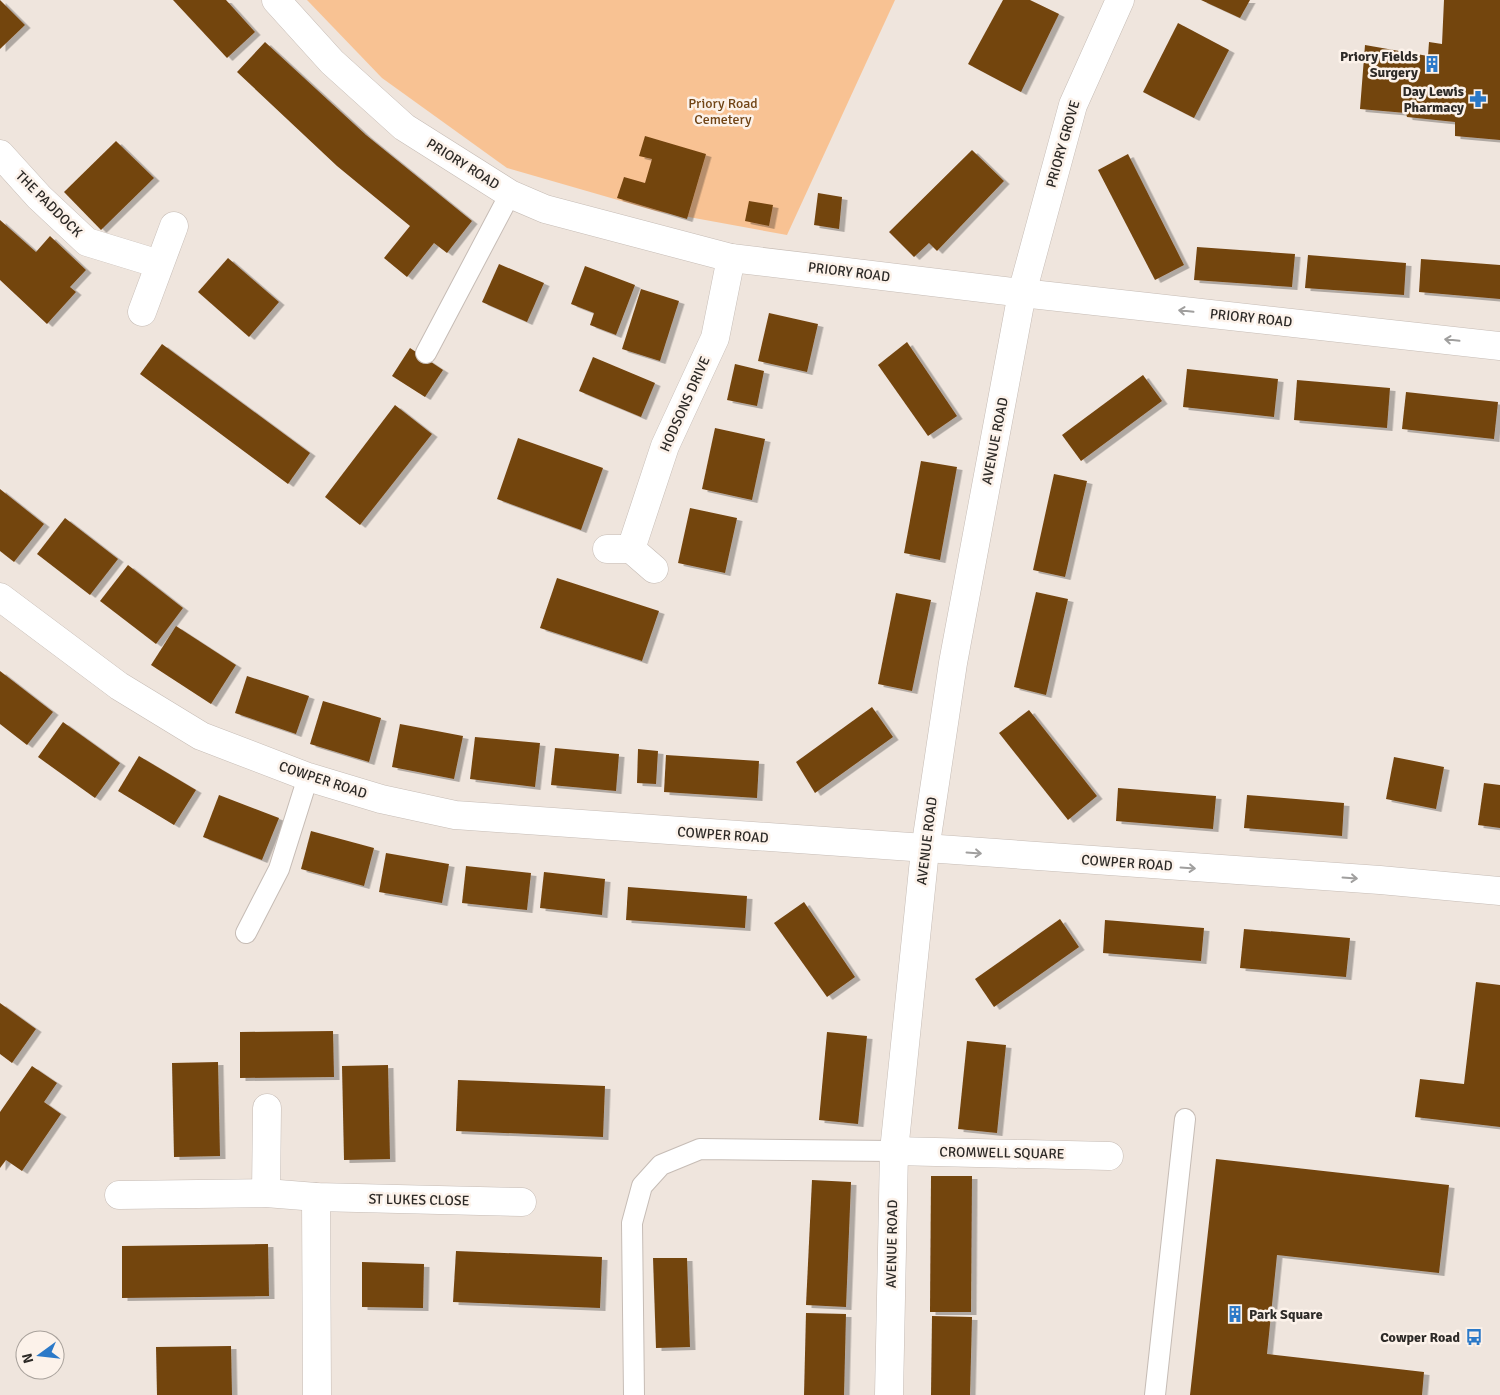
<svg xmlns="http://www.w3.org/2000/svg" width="1500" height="1395" font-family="Signika,sans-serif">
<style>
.green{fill:#f8c293}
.building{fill:#734411;filter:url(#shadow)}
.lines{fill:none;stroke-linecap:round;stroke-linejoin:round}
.service-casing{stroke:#c6bcb5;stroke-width:22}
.minor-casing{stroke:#c6bcb5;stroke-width:29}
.service{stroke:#fff;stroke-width:20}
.minor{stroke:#fff;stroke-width:28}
.oneway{stroke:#a09f9e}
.labels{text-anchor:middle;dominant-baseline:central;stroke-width:5;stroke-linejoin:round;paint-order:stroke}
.poi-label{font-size:14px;font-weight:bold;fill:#2d2a27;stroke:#fcf2ea;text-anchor:end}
.park-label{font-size:14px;fill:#714516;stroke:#fcf2ea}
.street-label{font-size:14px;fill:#2d2a27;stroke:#fcf2ea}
</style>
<defs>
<filter id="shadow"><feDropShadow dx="5.5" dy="3" stdDeviation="0" flood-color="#0004"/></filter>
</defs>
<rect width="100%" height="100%" fill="#efe5dd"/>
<!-- green -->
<path class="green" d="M307,0H895L787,235L656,211L507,168L382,78Z"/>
<!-- building -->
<g class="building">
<path d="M0,0L25,25L0,49Z"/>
<path d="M173,0H226L255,32L227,58Z"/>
<path d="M1003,0H1030L1059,14L1021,92L968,64Z"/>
<path d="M1201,0H1250L1240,18Z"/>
<path d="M1444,0H1500V140L1455,136V122L1407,117L1406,113L1360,109L1365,45L1428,56L1429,42L1442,44Z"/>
<path d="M1178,23L1229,50L1194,118L1143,92Z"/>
<path d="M265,42L366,135L472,221L447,253L434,243L407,277L384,258L410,226L337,166L237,72Z"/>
<path d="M645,136L706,154L687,219L617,198L624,177L645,183L652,159L639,156Z"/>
<path d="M116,141L154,178L101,230L64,192Z"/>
<path d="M972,150L1004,181L937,251L929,243L914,257L889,232Z"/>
<path d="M1128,154L1184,265L1155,280L1098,170Z"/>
<path d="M818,193L842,197L839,229L814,225Z"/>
<path d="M749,201L773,205L769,226L745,221Z"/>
<path d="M0,220L36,252L50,236L86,270L70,287L76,292L47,324L0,280Z"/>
<path d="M1197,247L1295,254L1292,287L1194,280Z"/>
<path d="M1308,255L1406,263L1404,295L1305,288Z"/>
<path d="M228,258L279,302L249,337L198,292Z"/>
<path d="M1421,259L1500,265V299L1419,292Z"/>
<path d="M499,264L544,283L527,322L482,302Z"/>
<path d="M585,266L635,285L616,335L590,325L594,313L571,304Z"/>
<path d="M641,289L679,301L660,361L622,349Z"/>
<path d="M769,313L818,324L807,372L758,361Z"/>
<path d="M907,342L957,416L928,436L878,365Z"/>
<path d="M162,344L310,453L288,484L140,374Z"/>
<path d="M410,348L443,370L425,397L392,376Z"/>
<path d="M593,357L655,383L641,417L579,391Z"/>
<path d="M735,364L764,371L757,406L727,400Z"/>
<path d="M1187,369L1278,379L1274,417L1183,407Z"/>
<path d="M1143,375L1162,401L1081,461L1062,435Z"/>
<path d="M1297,380L1390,388L1387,428L1294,420Z"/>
<path d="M1406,392L1498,402L1494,439L1402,429Z"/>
<path d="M395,405L432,434L360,525L325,497Z"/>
<path d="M715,428L765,439L752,500L702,489Z"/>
<path d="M518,438L603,468L581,530L497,499Z"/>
<path d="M921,461L957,467L940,560L904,553Z"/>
<path d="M1054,474L1087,481L1065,577L1033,570Z"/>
<path d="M0,489L44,524L14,562L0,551Z"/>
<path d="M690,508L737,518L725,573L678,563Z"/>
<path d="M65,518L118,559L90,595L37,554Z"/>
<path d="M128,565L183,608L156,644L100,601Z"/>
<path d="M557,578L659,611L642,661L540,628Z"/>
<path d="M1036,592L1068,599L1046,695L1014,687Z"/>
<path d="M896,593L931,600L912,691L878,684Z"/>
<path d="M176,626L236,665L211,704L151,665Z"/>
<path d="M0,671L53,712L27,745L0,724Z"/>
<path d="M247,676L309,696L296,734L235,713Z"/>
<path d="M323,701L381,718L369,762L310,744Z"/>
<path d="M872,707L893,737L815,793L796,762Z"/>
<path d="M1029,710L1097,796L1068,820L999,733Z"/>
<path d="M63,722L120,763L95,798L38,757Z"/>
<path d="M400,724L463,736L454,779L392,767Z"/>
<path d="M475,737L540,743L535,787L470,779Z"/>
<path d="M555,748L619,754L616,791L551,785Z"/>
<path d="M638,749L658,751L656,784L637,783Z"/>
<path d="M666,755L759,761L757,798L664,792Z"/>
<path d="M139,756L196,790L174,825L118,791Z"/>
<path d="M1394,757L1444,767L1436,809L1386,799Z"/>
<path d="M1484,783L1500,785V828L1478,825Z"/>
<path d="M1118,788L1216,796L1213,829L1116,821Z"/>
<path d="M219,795L279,818L262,860L203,837Z"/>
<path d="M1247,795L1344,803L1342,836L1244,828Z"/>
<path d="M311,831L374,848L364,886L301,869Z"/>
<path d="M386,853L449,864L442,903L379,892Z"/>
<path d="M466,866L531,873L527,910L462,903Z"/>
<path d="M544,872L605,879L602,915L540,908Z"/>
<path d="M628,887L747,896L745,928L626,920Z"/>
<path d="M804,902L855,977L827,997L774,923Z"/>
<path d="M1060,919L1079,947L994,1007L975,979Z"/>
<path d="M1105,920L1204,928L1201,961L1103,953Z"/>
<path d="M1244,929L1350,938L1346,977L1240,968Z"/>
<path d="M1476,982L1500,985V1127L1415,1117L1420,1079L1464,1084Z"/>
<path d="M0,1003L36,1029L12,1063L0,1054Z"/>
<path d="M333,1031L334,1077L240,1078V1032Z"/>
<path d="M827,1032L867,1036L858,1124L819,1120Z"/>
<path d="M967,1041L1006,1045L997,1133L958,1129Z"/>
<path d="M218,1062L220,1156L174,1157L172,1063Z"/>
<path d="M388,1065L390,1159L344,1160L342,1066Z"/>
<path d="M32,1066L57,1083L44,1102L61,1114L22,1171L6,1160L0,1168V1112Z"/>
<path d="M458,1080L605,1086L603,1137L456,1131Z"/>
<path d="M1216,1159L1449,1185L1439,1273L1277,1255L1267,1354L1424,1372L1422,1395H1190Z"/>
<path d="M931,1176H972L971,1312H930Z"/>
<path d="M812,1180L851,1182L846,1307L806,1305Z"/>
<path d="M268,1244L269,1296L122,1298V1246Z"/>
<path d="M456,1251L602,1257L600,1308L453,1302Z"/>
<path d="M653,1258H687L690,1347L656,1348Z"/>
<path d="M362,1262L424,1264L423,1308L362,1307Z"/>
<path d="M806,1313L846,1314L844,1395H804Z"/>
<path d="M932,1316L972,1317L970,1395H931Z"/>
<path d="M231,1346L232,1395H157L156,1347Z"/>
</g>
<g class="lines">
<!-- service casing -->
<g class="service-casing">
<g id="service">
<path d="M426,353L510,194"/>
<path d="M246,933L279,869L308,777"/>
<path d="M634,1395L632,1223L642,1186L661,1165L700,1149L894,1151"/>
<path d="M1155,1395L1185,1119"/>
</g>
</g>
<!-- minor casing -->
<g class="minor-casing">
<g id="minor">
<path d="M276,0L332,62L404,127L510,194L545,209L731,258L1022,293L1500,346"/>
<path d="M0,154L39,197L87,242L159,264"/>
<path d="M142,312L174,226"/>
<path d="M607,549H631L654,569"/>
<path d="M631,549L665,446L715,338L731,258"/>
<path d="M0,597L119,686L201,736L308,777L381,799L455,815L1380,880L1500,891"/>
<path d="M894,1151L1109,1156"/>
<path d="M266,1193L267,1108"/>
<path d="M119,1195L266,1193L316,1197L522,1202"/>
<path d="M316,1197L317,1395"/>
<path d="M889,1395L894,1151L925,850L953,663L1022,293L1073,105L1120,0"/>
</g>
</g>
<!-- service -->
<use href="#service" class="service"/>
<!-- minor -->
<use href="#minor" class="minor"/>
</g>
<!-- one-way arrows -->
<defs><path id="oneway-shaft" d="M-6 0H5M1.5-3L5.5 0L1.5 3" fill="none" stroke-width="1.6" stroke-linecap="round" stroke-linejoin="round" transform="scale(1.25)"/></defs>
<g class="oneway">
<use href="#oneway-shaft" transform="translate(1186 311) rotate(-174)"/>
<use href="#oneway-shaft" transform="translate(1452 340) rotate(-174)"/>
<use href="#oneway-shaft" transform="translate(974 853) rotate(4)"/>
<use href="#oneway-shaft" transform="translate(1188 868) rotate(4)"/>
<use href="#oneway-shaft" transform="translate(1350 878) rotate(4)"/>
</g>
<!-- icons -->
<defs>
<g id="building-bare" transform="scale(1.35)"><path d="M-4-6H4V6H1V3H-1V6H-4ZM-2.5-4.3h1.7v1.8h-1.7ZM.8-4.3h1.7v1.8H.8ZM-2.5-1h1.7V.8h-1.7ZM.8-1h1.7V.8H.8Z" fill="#2b79c8" stroke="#fcf2ea" stroke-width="2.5" paint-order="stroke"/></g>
<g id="pharmacy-bare" transform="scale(1.35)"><path d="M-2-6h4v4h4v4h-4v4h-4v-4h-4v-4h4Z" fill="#2b79c8" stroke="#fcf2ea" stroke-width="2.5" paint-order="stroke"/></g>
<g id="bus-bare" transform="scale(1.35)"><path d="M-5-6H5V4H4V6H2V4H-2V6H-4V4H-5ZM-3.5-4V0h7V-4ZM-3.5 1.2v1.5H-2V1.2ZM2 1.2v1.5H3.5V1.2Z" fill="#2b79c8" stroke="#fcf2ea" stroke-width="2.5" paint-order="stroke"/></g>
</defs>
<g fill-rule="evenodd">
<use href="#building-bare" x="1432" y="64"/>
<use href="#pharmacy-bare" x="1478" y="99"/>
<use href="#building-bare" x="1235" y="1314"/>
<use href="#bus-bare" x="1474" y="1337"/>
</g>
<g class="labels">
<!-- poi labels -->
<g class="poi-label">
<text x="1418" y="56">Priory Fields<tspan x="1418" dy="16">Surgery</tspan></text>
<text x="1464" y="91">Day Lewis<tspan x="1464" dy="16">Pharmacy</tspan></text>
<text x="1249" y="1314" text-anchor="start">Park Square</text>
<text x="1460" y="1337">Cowper Road</text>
</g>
<!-- park labels -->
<g class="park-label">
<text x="723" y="103">Priory Road<tspan x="723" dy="16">Cemetery</tspan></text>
</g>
<!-- street labels -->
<g class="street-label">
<text transform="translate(1063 144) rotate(-74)">PRIORY GROVE</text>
<text transform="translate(463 164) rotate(32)">PRIORY ROAD</text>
<text transform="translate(49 204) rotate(45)">THE PADDOCK</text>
<text transform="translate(849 272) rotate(7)">PRIORY ROAD</text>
<text transform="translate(1251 318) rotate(6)">PRIORY ROAD</text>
<text transform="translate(685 404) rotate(-66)">HODSONS DRIVE</text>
<text transform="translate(995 441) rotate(-79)">AVENUE ROAD</text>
<text transform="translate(323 780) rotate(18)">COWPER ROAD</text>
<text transform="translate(723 835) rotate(4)">COWPER ROAD</text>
<text transform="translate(927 841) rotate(-83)">AVENUE ROAD</text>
<text transform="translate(1127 863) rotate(4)">COWPER ROAD</text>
<text transform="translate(1002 1153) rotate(1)">CROMWELL SQUARE</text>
<text transform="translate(419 1200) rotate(1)">ST LUKES CLOSE</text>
<text transform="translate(892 1244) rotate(-89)">AVENUE ROAD</text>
</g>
</g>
<!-- north arrow -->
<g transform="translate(40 1355) rotate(255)"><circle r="24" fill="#fcf2ea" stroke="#a9a29c"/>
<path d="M0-4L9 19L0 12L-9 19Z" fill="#2b79c8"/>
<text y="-8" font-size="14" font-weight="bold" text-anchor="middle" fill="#2d2a27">N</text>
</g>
</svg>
